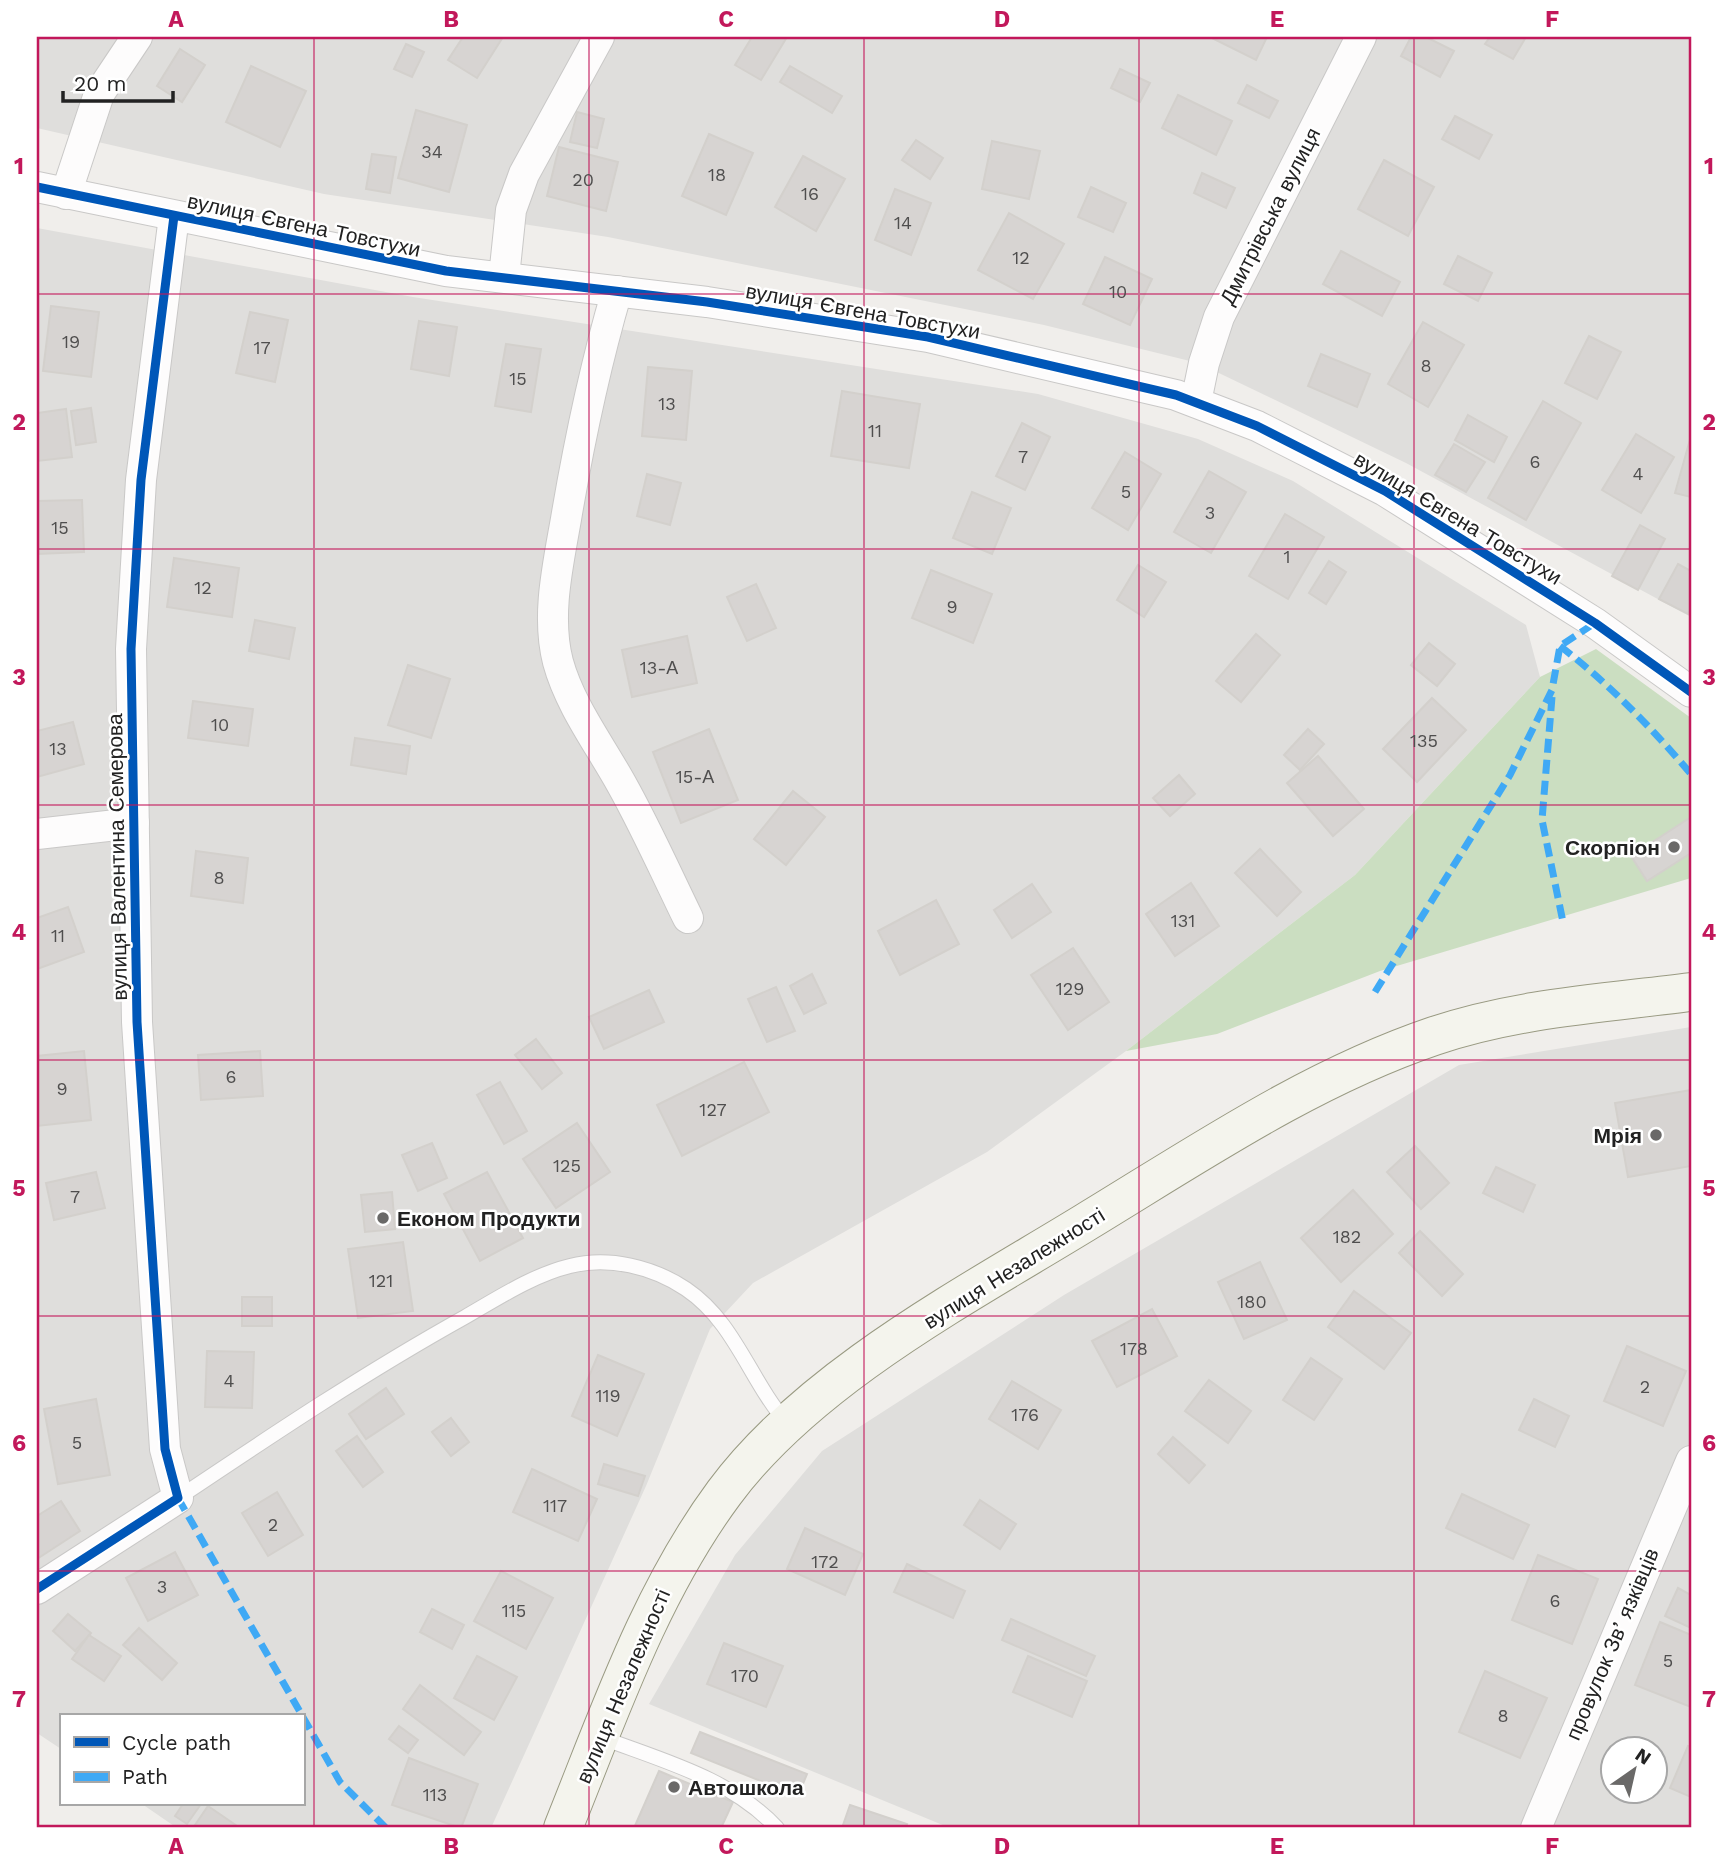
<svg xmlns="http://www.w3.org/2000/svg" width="1728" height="1865" font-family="'Work Sans',sans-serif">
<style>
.residential{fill:#dfdedc;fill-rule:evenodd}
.forest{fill:#cbdec1}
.building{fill:#d7d4d2;stroke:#d3d0cc;stroke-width:2}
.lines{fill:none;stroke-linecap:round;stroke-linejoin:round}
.service-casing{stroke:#c9c8c7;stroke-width:16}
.minor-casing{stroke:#c9c8c7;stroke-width:32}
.secondary-casing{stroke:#999a82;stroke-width:40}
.service{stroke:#fdfcfc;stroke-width:14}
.minor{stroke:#fdfcfc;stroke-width:30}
.secondary{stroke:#f4f4ed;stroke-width:38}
.quiet{stroke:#3fa9f5;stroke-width:7;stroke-dasharray:14 7;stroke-linecap:butt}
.cycleway-casing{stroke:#fff;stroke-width:13}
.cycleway{stroke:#0057b8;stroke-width:9}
.grid{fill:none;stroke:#c2185b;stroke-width:2;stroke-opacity:0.55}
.poi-dot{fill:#6a6968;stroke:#fff;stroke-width:2.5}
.labels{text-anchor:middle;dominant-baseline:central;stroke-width:5;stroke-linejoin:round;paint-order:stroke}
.number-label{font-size:18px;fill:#4f4e4e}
.street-label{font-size:21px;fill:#222;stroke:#fff}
.poi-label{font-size:21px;font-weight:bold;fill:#222;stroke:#fff;text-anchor:end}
.neatline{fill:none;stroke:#c2185b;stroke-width:2.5}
.grid-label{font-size:23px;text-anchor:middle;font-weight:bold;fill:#c2185b}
</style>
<rect width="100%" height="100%" fill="#f0eeeb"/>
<!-- residential -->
<g class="residential">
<path d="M37,37H1691V617L1406,463L1198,363L1044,325L608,237L324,194L37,128Z"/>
<path d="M37,228L413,297L1038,394L1198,439L1293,481L1526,625L1540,677L1355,875L1126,1051L987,1152L753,1283L710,1329L646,1486L491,1828H177L142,1804H303V1716H61V1749L37,1733Z"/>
<path d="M1691,1027V1828H950L649,1704L735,1555L822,1451L1064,1295L1459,1065ZM1612,1750H1654V1792H1612Z"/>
</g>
<!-- forest -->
<path class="forest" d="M1596,649L1691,718V878L1380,971L1217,1034L1126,1051L1355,875L1540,677Z"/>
<!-- building -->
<g class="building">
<path d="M463,37H503L477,78L448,60Z"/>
<path d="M752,37H787L761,80L735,65Z"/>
<path d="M1210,37H1267L1256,60Z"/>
<path d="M1411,37H1426L1454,51L1440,77L1401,56Z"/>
<path d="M1490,37H1526L1513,59L1485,44Z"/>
<path d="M406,44L424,52L412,77L394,69Z"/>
<path d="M180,49L205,65L182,102L157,86Z"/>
<path d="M251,66L306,91L280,147L226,122Z"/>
<path d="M790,66L842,96L832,113L780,82Z"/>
<path d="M1120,69L1150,83L1140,102L1111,88Z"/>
<path d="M1247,85L1278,101L1269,118L1238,103Z"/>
<path d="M1178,95L1232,121L1216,155L1162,128Z"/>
<path d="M416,110L467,125L449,192L398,178Z"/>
<path d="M577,112L604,119L597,148L570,142Z"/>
<path d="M1455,116L1492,135L1479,159L1442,139Z"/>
<path d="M709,134L753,153L726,215L682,196Z"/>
<path d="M916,140L943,158L930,179L902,160Z"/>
<path d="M992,141L1040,151L1029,199L982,189Z"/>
<path d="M559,147L618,162L606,211L547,196Z"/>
<path d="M372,154L396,157L390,193L366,189Z"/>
<path d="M803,156L845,179L816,231L775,207Z"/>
<path d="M1384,160L1434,187L1408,236L1358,209Z"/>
<path d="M1202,173L1235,188L1226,208L1194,193Z"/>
<path d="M1091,187L1126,203L1113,232L1078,217Z"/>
<path d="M895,189L931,203L911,255L875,240Z"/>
<path d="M1009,213L1064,244L1033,299L978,270Z"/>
<path d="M1341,251L1400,282L1382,316L1323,284Z"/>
<path d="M1458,256L1492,273L1478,301L1444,284Z"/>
<path d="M1105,257L1152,279L1130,325L1083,304Z"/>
<path d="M51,306L99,312L91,377L43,371Z"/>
<path d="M250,312L288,320L275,382L236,373Z"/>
<path d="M419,321L457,327L449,376L411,369Z"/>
<path d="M1423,322L1464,345L1428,407L1388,384Z"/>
<path d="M1589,336L1621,352L1597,399L1565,383Z"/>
<path d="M506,344L541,349L531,412L495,406Z"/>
<path d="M1321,354L1370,374L1357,407L1308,386Z"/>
<path d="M648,367L692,371L686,440L642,436Z"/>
<path d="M842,391L920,404L909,468L831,456Z"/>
<path d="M1543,401L1581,423L1526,520L1488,498Z"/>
<path d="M91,408L96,442L76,445L71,411Z"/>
<path d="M66,409L72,457L37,461V413Z"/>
<path d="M1468,415L1507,437L1494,462L1455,440Z"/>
<path d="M1022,423L1050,437L1025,490L996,476Z"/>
<path d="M1636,434L1674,457L1641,513L1602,490Z"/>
<path d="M1691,436V497L1675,493Z"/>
<path d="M1454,444L1485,462L1466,492L1435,475Z"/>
<path d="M1125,452L1161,474L1128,530L1092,508Z"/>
<path d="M1209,471L1246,492L1211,553L1174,532Z"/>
<path d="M647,474L681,483L670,525L637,516Z"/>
<path d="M972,492L1011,508L992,554L953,538Z"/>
<path d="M82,500L84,552L37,554V501Z"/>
<path d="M1285,514L1324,537L1288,599L1249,576Z"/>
<path d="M1640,525L1665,539L1638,590L1612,576Z"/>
<path d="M174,558L239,568L232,617L167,607Z"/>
<path d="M1329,561L1346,572L1326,604L1309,593Z"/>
<path d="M1678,564L1691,571V608L1688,614L1659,599Z"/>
<path d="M1138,565L1166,582L1144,617L1117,600Z"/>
<path d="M931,570L992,594L973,643L912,618Z"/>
<path d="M756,584L776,628L747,641L727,597Z"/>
<path d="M255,620L295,628L289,659L249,651Z"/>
<path d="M1256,634L1280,655L1241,702L1216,681Z"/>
<path d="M687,636L697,683L632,697L622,650Z"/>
<path d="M1429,643L1455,664L1437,686L1411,665Z"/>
<path d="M408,665L450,679L431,738L388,725Z"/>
<path d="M1432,698L1466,730L1417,782L1383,749Z"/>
<path d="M193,701L253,709L248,746L188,738Z"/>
<path d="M73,722L84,764L37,777V731Z"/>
<path d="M709,729L738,800L681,823L653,752Z"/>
<path d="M1308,729L1324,744L1300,770L1284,755Z"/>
<path d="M355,738L410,746L406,774L351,765Z"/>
<path d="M1318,756L1364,809L1333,836L1287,783Z"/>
<path d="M1179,775L1195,794L1170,816L1153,798Z"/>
<path d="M793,791L825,817L786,865L754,839Z"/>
<path d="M1691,817V853L1647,881L1631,856Z"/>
<path d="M1260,849L1301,892L1277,916L1235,873Z"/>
<path d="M196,851L248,858L243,903L191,896Z"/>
<path d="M1191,883L1219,926L1175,956L1146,914Z"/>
<path d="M1032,884L1051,912L1012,938L994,910Z"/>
<path d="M936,900L959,944L900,975L878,931Z"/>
<path d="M68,907L84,952L37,969V918Z"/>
<path d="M1073,948L1109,1002L1068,1030L1031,975Z"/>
<path d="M812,974L826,1003L804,1014L790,986Z"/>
<path d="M776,987L795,1031L767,1042L748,999Z"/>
<path d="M649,990L664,1022L604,1049L589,1017Z"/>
<path d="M536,1039L562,1073L542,1089L515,1055Z"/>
<path d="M84,1051L91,1120L37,1126V1056Z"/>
<path d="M260,1051L263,1096L201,1100L198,1055Z"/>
<path d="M744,1062L769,1112L682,1156L657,1105Z"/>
<path d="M500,1082L527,1131L504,1144L477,1095Z"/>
<path d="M1691,1090V1166L1628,1177L1615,1103Z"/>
<path d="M577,1123L610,1172L556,1208L523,1159Z"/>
<path d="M432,1143L447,1178L418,1191L402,1155Z"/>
<path d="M1415,1146L1449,1183L1421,1209L1387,1172Z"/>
<path d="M1496,1167L1535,1185L1523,1212L1483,1193Z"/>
<path d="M96,1172L105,1208L54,1220L46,1183Z"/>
<path d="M487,1172L523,1238L480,1261L444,1194Z"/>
<path d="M1353,1190L1393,1234L1341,1282L1301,1238Z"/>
<path d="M392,1192L395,1229L365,1232L361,1195Z"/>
<path d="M1420,1231L1463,1274L1442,1296L1399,1253Z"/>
<path d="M403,1242L413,1311L358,1318L348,1249Z"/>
<path d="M1260,1262L1287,1320L1244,1339L1218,1282Z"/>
<path d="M1354,1291L1411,1333L1384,1369L1328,1327Z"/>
<rect x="242" y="1297" width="30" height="29"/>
<path d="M1152,1309L1177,1356L1117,1387L1092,1341Z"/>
<path d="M1627,1346L1686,1371L1663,1426L1604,1401Z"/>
<path d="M207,1351L254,1352L252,1408L205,1407Z"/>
<path d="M598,1355L644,1374L617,1436L572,1416Z"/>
<path d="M1311,1358L1342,1379L1314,1420L1283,1400Z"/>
<path d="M1209,1380L1251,1411L1228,1443L1185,1411Z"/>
<path d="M1012,1381L1061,1410L1038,1449L989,1419Z"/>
<path d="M386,1388L404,1414L366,1439L349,1414Z"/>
<path d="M96,1399L110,1475L58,1484L44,1409Z"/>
<path d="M1534,1399L1569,1416L1555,1447L1519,1430Z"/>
<path d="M451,1418L469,1442L451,1456L432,1432Z"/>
<path d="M357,1436L383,1472L363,1487L336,1451Z"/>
<path d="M1173,1437L1205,1465L1189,1483L1158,1454Z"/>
<path d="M604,1464L645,1476L638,1496L598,1484Z"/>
<path d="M532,1469L597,1499L578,1541L513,1512Z"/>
<path d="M277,1492L303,1535L268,1556L242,1513Z"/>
<path d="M1462,1494L1529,1525L1513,1559L1446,1528Z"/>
<path d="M980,1500L1016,1524L1000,1549L964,1525Z"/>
<path d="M61,1501L80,1531L37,1559V1516Z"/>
<path d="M805,1528L863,1554L845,1595L787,1569Z"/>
<path d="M175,1552L198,1595L148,1621L126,1578Z"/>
<path d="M1538,1555L1598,1579L1572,1644L1512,1620Z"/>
<path d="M907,1564L965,1591L953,1618L894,1592Z"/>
<path d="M501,1571L553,1598L526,1649L474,1621Z"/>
<path d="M1678,1588L1691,1595V1628L1665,1616Z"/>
<path d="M432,1609L464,1625L452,1649L420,1632Z"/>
<path d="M68,1614L91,1633L75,1651L53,1631Z"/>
<path d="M1011,1619L1095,1656L1086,1676L1002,1640Z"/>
<path d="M1660,1622L1691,1635V1707L1635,1685Z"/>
<path d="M139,1628L177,1663L162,1680L123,1645Z"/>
<path d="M89,1635L121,1656L104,1681L72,1659Z"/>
<path d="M724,1643L783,1666L766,1707L707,1684Z"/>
<path d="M477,1656L517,1677L494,1720L454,1698Z"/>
<path d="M1028,1656L1087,1681L1072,1717L1013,1692Z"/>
<path d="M1485,1671L1547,1698L1520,1758L1459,1732Z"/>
<path d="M420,1685L481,1732L464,1755L403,1709Z"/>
<path d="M399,1726L418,1740L408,1753L389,1739Z"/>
<path d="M700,1732L807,1774L798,1796L691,1753Z"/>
<path d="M1688,1746L1691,1747V1797L1670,1788Z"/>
<path d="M409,1758L478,1784L461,1828L392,1805Z"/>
<path d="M659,1771L733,1802L721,1828H634Z"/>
<path d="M183,1804H201L187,1824L175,1816Z"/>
<path d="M850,1805L907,1824L905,1828H842Z"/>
<path d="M208,1806L240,1828H193Z"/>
</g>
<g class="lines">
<!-- service casing -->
<g class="service-casing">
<g id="service">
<path d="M178,1498C272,1435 366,1372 465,1317C498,1298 533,1275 570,1266C609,1256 653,1267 686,1289C735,1322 750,1381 787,1423"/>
<path d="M600,1737C663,1761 730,1778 777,1828"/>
</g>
</g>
<!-- minor casing -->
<g class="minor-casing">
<g id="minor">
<path d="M37,187L446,271L707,302L928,337L1176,395L1257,426L1385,491L1595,623L1691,692"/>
<path d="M66,194L99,94L137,37"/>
<path d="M504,277L511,210L524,174L599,37"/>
<path d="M617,291C595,366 579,442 566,519C558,565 546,616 558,662C570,706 600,745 622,785C646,828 666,873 688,918"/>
<path d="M1196,402L1204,363L1219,317L1361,37"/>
<path d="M37,834L134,823"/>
<path d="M37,1589L178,1498L165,1449L137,1022L131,649L141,480L174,216"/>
<path d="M1536,1828L1691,1461"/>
</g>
</g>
<!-- secondary casing -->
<g class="secondary-casing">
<path id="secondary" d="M563,1828C609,1714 650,1593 724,1493C809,1378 965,1296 1086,1222C1198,1154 1310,1078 1434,1036C1517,1008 1605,1003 1691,992"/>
</g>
<!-- service -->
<use href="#service" class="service"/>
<!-- minor -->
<use href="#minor" class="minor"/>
<!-- secondary -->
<use href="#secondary" class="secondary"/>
<!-- quiet -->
<g class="quiet">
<path d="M1560,646C1609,684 1651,727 1691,774"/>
<path d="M1552,697L1542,820L1563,922"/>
<path d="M1375,992L1510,775L1552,690L1560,646L1595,623"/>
<path d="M178,1498L340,1782L386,1828"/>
</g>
<!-- cycleway casing -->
<g class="cycleway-casing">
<g id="cycleway">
<path d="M37,187L446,271L707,302L928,337L1176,395L1257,426L1385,491L1595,623L1691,692"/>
<path d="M37,1589L178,1498L165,1449L137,1022L131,649L141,480L174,216"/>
</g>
</g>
<!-- cycleway -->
<use href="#cycleway" class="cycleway"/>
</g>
<!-- grid -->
<path class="grid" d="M314,37V1828M589,37V1828M864,37V1828M1139,37V1828M1414,37V1828M37,294H1691M37,549H1691M37,805H1691M37,1060H1691M37,1316H1691M37,1571H1691"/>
<!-- markers -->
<g class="poi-dot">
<circle cx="1674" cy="847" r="7"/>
<circle cx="1656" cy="1135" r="7"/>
<circle cx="383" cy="1218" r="7"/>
<circle cx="674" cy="1787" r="7"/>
</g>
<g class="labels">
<!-- number labels -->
<g class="number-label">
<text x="432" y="151">34</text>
<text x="717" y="174">18</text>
<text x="583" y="179">20</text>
<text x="810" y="193">16</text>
<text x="903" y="222">14</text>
<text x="1021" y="257">12</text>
<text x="1118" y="291">10</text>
<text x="71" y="341">19</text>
<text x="262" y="347">17</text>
<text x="1426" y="365">8</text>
<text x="518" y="378">15</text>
<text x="667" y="403">13</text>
<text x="875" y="430">11</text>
<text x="1023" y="456">7</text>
<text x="1535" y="461">6</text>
<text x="1638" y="473">4</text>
<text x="1126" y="491">5</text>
<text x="1210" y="512">3</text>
<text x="60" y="527">15</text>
<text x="1287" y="556">1</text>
<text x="203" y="587">12</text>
<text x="952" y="606">9</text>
<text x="659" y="667">13-А</text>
<text x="220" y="724">10</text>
<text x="1424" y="740">135</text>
<text x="58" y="748">13</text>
<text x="695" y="776">15-А</text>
<text x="219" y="877">8</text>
<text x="1183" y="920">131</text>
<text x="58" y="935">11</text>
<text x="1070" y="988">129</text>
<text x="231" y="1076">6</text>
<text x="62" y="1088">9</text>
<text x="713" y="1109">127</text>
<text x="567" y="1165">125</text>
<text x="75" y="1196">7</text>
<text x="1347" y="1236">182</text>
<text x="381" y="1280">121</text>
<text x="1252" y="1301">180</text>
<text x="1134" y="1348">178</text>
<text x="229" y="1380">4</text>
<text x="1645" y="1386">2</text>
<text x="608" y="1395">119</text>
<text x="1025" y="1414">176</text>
<text x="77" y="1442">5</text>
<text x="555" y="1505">117</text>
<text x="273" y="1524">2</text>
<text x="825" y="1561">172</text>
<text x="162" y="1586">3</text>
<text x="1555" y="1600">6</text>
<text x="514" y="1610">115</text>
<text x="1668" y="1660">5</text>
<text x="745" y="1675">170</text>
<text x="1503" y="1715">8</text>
<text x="435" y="1794">113</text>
</g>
<!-- street labels -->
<g class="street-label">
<text transform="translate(1270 216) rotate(-63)">Дмитрівська вулиця</text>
<text transform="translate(304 225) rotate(12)">вулиця Євгена Товстухи</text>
<text transform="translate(863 311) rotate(10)">вулиця Євгена Товстухи</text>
<text transform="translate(1458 518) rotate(31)">вулиця Євгена Товстухи</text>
<text transform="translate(117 857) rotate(-91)">вулиця Валентина Семерова</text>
<text transform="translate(1014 1268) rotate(-32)">вулиця Незалежності</text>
<text transform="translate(1612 1644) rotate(-67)">провулок Звʼязківців</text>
<text transform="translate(623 1686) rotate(-67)">вулиця Незалежності</text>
</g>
<!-- poi labels -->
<g class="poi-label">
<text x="1660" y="847">Скорпіон</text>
<text x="1642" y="1135">Мрія</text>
<text x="397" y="1218" text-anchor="start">Економ Продукти</text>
<text x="688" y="1787" text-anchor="start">Автошкола</text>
</g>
</g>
<!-- border -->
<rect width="1728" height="1865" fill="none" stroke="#ffffff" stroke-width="77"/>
<!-- legend -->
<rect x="60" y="1714" width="245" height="91" fill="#ffffff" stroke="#a7a7a7" stroke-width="2"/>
<rect x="74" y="1737" width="35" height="10" fill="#0057b8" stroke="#a7a7a7" stroke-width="2"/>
<text x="122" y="1750" font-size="21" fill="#222222">Cycle path</text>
<rect x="74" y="1772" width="35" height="10" fill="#3fa9f5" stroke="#a7a7a7" stroke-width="2"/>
<text x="122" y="1784" font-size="21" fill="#222222">Path</text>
<!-- north arrow -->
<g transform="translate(1634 1770) rotate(34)"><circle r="33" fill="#ffffff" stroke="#a7a7a7" stroke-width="2"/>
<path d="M0-5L12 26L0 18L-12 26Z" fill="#6a6968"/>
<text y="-10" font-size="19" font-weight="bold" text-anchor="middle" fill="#222222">N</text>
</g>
<!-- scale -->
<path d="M63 91v10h110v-10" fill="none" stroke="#222222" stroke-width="3.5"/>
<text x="74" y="91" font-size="21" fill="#222222" stroke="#ffffff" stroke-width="5" paint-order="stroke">20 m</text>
<rect x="38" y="38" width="1652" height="1788" class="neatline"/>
<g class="grid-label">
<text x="176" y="27">A</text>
<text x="451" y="27">B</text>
<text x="726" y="27">C</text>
<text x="1002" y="27">D</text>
<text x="1277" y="27">E</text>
<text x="1552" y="27">F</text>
<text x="19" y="174">1</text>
<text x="1709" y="174">1</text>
<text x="19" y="430">2</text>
<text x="1709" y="430">2</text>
<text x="19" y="685">3</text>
<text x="1709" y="685">3</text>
<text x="19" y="940">4</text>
<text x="1709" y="940">4</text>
<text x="19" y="1196">5</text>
<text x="1709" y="1196">5</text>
<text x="19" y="1451">6</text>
<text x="1709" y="1451">6</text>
<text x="19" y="1707">7</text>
<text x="1709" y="1707">7</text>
<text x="176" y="1854">A</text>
<text x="451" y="1854">B</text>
<text x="726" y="1854">C</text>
<text x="1002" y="1854">D</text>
<text x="1277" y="1854">E</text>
<text x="1552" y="1854">F</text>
</g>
</svg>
